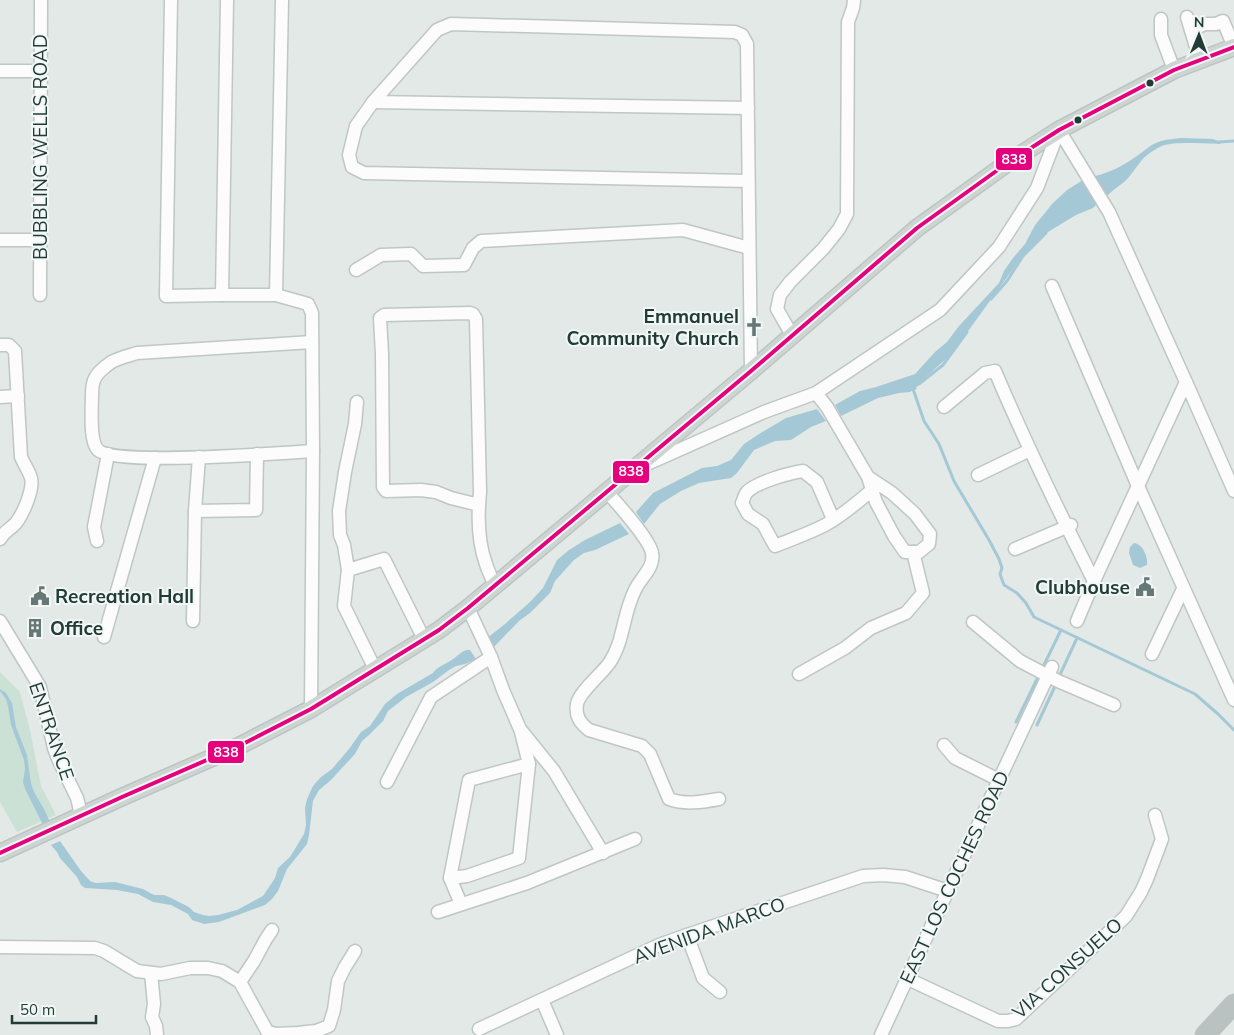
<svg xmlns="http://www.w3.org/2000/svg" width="1234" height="1035" font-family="Mulish,sans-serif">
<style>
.green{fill:#cce1d6}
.water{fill:#a5c8d6}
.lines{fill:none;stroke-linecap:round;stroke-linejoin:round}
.stream{stroke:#a5c8d6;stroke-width:3}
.minor-casing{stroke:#c0c6c4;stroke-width:15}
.major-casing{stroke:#bcc5c3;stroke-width:19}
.highway-casing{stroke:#bcc5c3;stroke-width:21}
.minor{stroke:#fbfcfb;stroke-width:12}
.major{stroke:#cdd5d3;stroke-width:16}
.highway{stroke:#bac2c1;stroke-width:19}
.bus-1-casing{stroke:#f1f7f5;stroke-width:8}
.bus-1{stroke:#e5007d;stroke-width:4}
.bus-dot{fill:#223b37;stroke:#f1f7f5;stroke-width:2}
.labels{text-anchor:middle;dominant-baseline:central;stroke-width:4;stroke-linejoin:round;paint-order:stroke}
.street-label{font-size:19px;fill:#223b37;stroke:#f1f7f5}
.poi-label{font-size:19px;font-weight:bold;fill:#223b37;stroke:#f1f7f5;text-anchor:end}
.line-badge{stroke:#f1f7f5;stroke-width:2}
.badge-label{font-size:14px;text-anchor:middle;font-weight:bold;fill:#fff}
</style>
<rect width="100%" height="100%" fill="#e3e9e7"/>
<!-- green -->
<path class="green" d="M0,672L20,692L30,730L41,786L56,815L17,832L0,802Z"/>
<!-- water -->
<g class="water">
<path d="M1181,138L1213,139L1222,142L1220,144C1206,144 1175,141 1162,146C1157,148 1151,152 1146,156C1139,162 1135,170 1129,177C1122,185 1113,189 1106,197L1095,176C1109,173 1122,166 1134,158C1143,152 1151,144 1161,141C1168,139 1175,139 1181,138Z"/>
<path d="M1083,180L1098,203L1093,208L1076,215L1043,235L1018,262L966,334L947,358L928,375L919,385L910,392L899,393L878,398L841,416L835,405L860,391L876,387L915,374L935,352L947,342L959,326L999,283L1004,271L1013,258L1025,244L1035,225L1053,203L1067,190Z"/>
<path d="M817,409L826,421L811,427L791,440L775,441L754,450L737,473L731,478L699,483L681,491L660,504L644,524L636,512L653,493L702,468L717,466L731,460L744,444L759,434L786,418Z"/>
<path d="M620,523L629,534L595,550L584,553L574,560L555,581L550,593L530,613L519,621L492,649L486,639L505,624L530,602L543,588L557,560L569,550L585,540Z"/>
<path d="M1134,543C1143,544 1148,557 1147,565L1140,568L1133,565L1129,553L1130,547Z"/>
<path d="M467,650H470L476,659L465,664L456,666L449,670L433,682L406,697L388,711L383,721L369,735L362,741L355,754L331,780L319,790L313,801L309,835L307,844L287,869L278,891L272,899L265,905L219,922L204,924L192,920L188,914L171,905L153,902L138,894L117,890L85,888L81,885L77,877L60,858L57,852L51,845L60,841L81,871L90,881L95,883L115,882L143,889L154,895H164L171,898L189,907L194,912L203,915L209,916L218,915L237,910L263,896L275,878L278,868L290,857L304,834L306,825L305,808L307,799L313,786L321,777L332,769L349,749L361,732L370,726L385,704L397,694L433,673C439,665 445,665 453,659C458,656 460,652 467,650Z"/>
<path d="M0,689L6,693L12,703L16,727L27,755L31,783L34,792L44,809L50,822L43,825L25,789L23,782L25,769L24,760L11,725L8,706L6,699L0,691Z"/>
</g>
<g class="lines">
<!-- stream -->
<g class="stream">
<path d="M1219,142L1234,141"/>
<path d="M991,299L1007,281L1023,256L1046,233"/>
<path d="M919,384L943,365L967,332"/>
<path d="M915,388L913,389L924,421L939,444L954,481L989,540L999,559L1002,568L1000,574L1004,585L1017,593L1026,603L1034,617L1195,694L1218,714L1234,730"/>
<path d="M1042,669L1061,630"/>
<path d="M1058,679L1077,638"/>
<path d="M1016,722L1039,675"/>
<path d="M1037,725L1056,684"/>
</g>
<!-- minor casing -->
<g class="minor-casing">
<g id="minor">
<path d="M171,0L166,296L222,295H276L308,304L312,313L313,451L311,709"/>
<path d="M1187,17L1200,60"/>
<path d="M1161,19V35L1174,70"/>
<path d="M1191,30L1205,24H1216L1223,21L1234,47"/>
<path d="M0,71H40"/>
<path d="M373,102L748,108"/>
<path d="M1059,130L1109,212L1186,382L1094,581"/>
<path d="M748,181L364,173L352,167L349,155L356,126L373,102L437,30L451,24L735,32L742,35L747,44L751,371"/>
<path d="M0,240H40"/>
<path d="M356,270L381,255L411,254L423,266L464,265L473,248L481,241L683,230L749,248"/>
<path d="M1052,286L1138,486L1234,700"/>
<path d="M40,295L41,0"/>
<path d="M222,295L227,0"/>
<path d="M276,295L282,0"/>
<path d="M792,335L777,309L780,295L790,282L823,249L839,229L847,214L848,22L853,8L854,0"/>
<path d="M312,342L137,353C131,355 122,357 116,360C112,361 109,364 106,366C95,375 92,380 92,395C92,408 89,441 98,450C114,466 283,453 313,451"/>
<path d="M0,345H9L15,351L21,457C24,464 29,471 31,478C34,489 23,514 16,523C10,530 5,530 0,539"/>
<path d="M1186,382L1234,491"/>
<path d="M816,393L827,407L868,477L892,493L915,514L930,534L929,544L919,552H905L894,536L876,502L868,477"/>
<path d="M0,397L18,396"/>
<path d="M944,407L985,373L995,371C1025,442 1059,512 1094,581L1077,621"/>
<path d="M645,465L764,412L816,393L940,310L999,247L1037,188L1059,130"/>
<path d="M978,475L1030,450"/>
<path d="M607,492C617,503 650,540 652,553C655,568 640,578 635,590C623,613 624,641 610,662C602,674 579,692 577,704C575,716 580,723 589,730L642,746L650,754L669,799C685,805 702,802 719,799"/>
<path d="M479,505L480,492L476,319L473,314L470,313L384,315L380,318L382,354L383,487L386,491L421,490L436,492L451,498L479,505C478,524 479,545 486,564C488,571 492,578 495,586"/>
<path d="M195,511L256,510L257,454"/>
<path d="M833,519L817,482L803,471C789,473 757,482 747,492C744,495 744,499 742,503L748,514L763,524L775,546C792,539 810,533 825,525C842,516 858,502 872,490"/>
<path d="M97,541L94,527L108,454"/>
<path d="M1015,549L1071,525"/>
<path d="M348,570L344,545L340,535L339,511L345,472L355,424L357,402"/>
<path d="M468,608L491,657L503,690L520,729L554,771L603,853"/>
<path d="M0,621L40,687L54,748L59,761L77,798L80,810L76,818"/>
<path d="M193,621L195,511L199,457"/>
<path d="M973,622L1020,661L1058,681L1114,705"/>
<path d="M104,637L155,458"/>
<path d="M1152,654L1183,589"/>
<path d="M375,669L344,606L348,570L384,559L424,639"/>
<path d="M799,674L845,648L871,628L906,613L923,593L913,552"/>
<path d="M944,745L955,758L999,780"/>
<path d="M387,782L431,697L491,657"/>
<path d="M450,878L467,876L519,858L529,764"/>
<path d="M461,904L450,878L469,780L529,764L521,732"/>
<path d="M438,912L527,883L635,839"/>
<path d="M687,935L703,978L720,992"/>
<path d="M0,947L95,948L104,951L137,971L161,974L190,968H208L222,971L240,982L267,1031L275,1034L298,1033L316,1031L329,1026L334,1010L338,981L345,967L355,951"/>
<path d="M151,973L154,1004L152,1017L156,1026L157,1035"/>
<path d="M908,979L998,1021H1008L1016,1019L1126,916L1141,892L1147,879L1162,839L1155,815"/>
<path d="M240,982L254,961L266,939L272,930"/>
<path d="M542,1000L557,1035"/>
<path d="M479,1029L659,945L687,935L863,876L883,875L905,877L948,891"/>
<path d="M881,1035L999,780L1052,667"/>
</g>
</g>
<!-- major casing -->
<g class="major-casing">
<path id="major" d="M0,853L122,797L239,746L311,709L439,630L468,608L751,371L917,228L1006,164L1059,130L1174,70L1234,47"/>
</g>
<!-- highway casing -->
<g class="highway-casing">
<path id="highway" d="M1205,1035L1234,1004"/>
</g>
<!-- minor -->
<use href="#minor" class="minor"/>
<!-- major -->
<use href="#major" class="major"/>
<!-- highway -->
<use href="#highway" class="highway"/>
<!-- bus-1 casing -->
<g class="bus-1-casing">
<path id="bus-1" d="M0,853L122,797L239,746L311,709L439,630L468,608L751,371L917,228L1006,164L1059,130L1174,70L1234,47"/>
</g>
<!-- bus-1 -->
<use href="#bus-1" class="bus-1"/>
</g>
<!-- icons -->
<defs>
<g id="church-bare" transform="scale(1.5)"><path d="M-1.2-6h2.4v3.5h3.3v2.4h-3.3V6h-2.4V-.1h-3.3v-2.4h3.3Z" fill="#667875" stroke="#f1f7f5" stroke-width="2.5" paint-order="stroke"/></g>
<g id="civic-bare" transform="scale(1.5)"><path d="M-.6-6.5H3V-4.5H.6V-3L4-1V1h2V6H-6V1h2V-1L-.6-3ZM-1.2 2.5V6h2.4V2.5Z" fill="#667875" stroke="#f1f7f5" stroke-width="2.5" paint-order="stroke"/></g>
<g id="building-bare" transform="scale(1.5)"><path d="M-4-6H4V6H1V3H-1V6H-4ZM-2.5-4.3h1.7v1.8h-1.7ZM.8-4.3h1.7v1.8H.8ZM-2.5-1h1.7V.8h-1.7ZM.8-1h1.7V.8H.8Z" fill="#667875" stroke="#f1f7f5" stroke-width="2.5" paint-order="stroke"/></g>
</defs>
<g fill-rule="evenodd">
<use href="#church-bare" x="754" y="327"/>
<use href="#civic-bare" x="1145" y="587"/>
<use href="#civic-bare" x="40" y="596"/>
<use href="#building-bare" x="35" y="628"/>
</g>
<!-- markers -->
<g class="bus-dot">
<circle cx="1150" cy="83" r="4.5"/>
<circle cx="1078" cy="120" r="4.5"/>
</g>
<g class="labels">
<!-- street labels -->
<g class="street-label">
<text transform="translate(40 147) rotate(-90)">BUBBLING WELLS ROAD</text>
<text transform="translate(52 731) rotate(71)">ENTRANCE</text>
<text transform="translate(954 877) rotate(-65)">EAST LOS COCHES ROAD</text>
<text transform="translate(709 930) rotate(-20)">AVENIDA MARCO</text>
<text transform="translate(1067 968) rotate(-42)">VIA CONSUELO</text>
</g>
<!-- poi labels -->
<g class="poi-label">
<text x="739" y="316">Emmanuel<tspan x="739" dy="22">Community Church</tspan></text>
<text x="1130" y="587">Clubhouse</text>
<text x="55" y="596" text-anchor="start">Recreation Hall</text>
<text x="50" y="628" text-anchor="start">Office</text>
</g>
</g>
<g class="line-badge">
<rect x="995" y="147" width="38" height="24" rx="5" fill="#e5007d"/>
<rect x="612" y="460" width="38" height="24" rx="5" fill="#e5007d"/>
<rect x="207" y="740" width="38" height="24" rx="5" fill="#e5007d"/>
</g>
<g class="badge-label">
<text x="1014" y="164">838</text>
<text x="631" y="476">838</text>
<text x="226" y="757">838</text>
</g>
<!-- north arrow -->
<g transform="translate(1199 35) rotate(1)" stroke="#f1f7f5" stroke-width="4" paint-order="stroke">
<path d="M0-4L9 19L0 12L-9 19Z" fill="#223b37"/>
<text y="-8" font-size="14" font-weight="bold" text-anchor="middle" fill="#223b37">N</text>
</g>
<!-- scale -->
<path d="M12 1015v8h84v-8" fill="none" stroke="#223b37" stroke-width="2.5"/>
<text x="20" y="1015" font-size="15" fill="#223b37" stroke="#f1f7f5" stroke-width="4" paint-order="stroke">50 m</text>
</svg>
